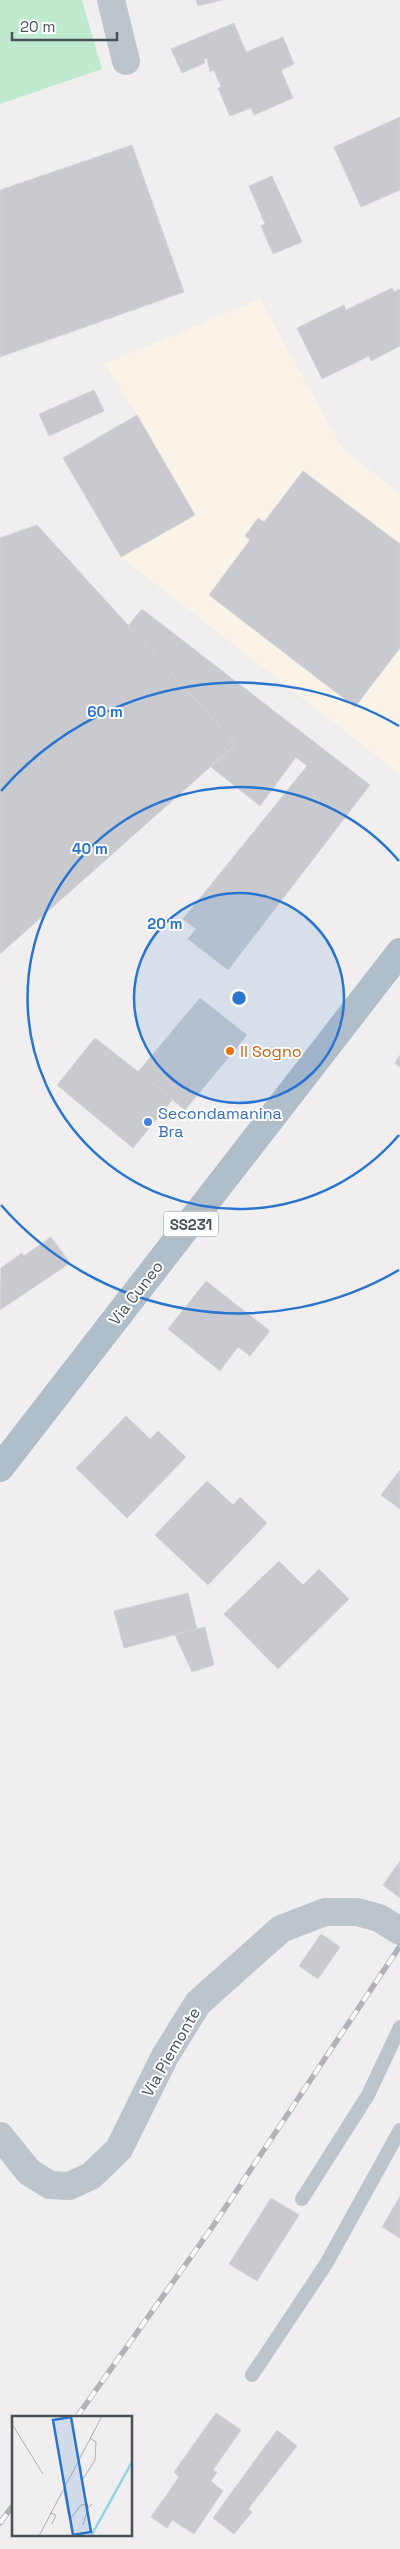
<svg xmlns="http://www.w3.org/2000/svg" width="400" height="2549" font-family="'Space Grotesk',sans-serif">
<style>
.commercial{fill:#faf4e8}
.green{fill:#bfeacf}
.building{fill:#c9cad0;stroke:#d2d4d9}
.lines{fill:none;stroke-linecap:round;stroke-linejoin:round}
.service{stroke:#bdc5cc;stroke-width:14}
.minor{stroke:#bdc5cc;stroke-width:28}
.primary{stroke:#b0beca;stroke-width:28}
.rail-casing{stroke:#b0b3b7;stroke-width:5.5}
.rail{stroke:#fff;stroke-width:4;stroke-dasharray:11;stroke-linecap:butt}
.ring{fill:none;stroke:#2974cf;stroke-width:2.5}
.food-dot{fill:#e8710a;stroke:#fff;stroke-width:2}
.shop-dot{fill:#3f7fe0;stroke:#fff;stroke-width:2}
.labels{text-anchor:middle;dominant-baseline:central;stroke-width:4;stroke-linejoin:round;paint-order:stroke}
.shield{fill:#fff;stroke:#7f858b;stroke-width:1}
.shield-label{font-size:15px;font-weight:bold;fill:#485159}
.food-label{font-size:16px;fill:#c56008;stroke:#fff;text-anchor:start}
.shop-label{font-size:16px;fill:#366cbe;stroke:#fff;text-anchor:start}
.street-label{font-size:16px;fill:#485159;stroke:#fff}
.inset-river{fill:none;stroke:#90d4e4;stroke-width:2.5}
.inset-road{fill:none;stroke:#adafb2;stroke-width:1}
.view{fill:#2974cf;fill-opacity:0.15;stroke:#2974cf;stroke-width:2.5}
.inset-edge{fill:none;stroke:#485159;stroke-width:2.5}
.centre{fill:#2974cf;stroke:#fff;stroke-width:2.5}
.ring-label{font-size:15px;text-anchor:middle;font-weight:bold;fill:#2974cf;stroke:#fff;stroke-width:4;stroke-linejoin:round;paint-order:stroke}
</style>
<rect width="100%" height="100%" fill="#f0eeee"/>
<!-- commercial -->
<path class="commercial" d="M260,299L342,448L400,494V774L121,557L63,458L137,415L105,364Z"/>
<!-- green -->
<path class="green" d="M0,0H82L102,69L0,104Z"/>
<!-- building -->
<g class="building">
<path d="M196,0H222L198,6Z"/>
<path d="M234,23L246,52L283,37L294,64L281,70L293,98L254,115L251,108L230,116L218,88L221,87L214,70L210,72L207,58L204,59L205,63L182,73L171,49Z"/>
<path d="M400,117V190L361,207L334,147Z"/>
<path d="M132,145L184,292L0,357V190Z"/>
<path d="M272,176L302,242L273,254L261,226L265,224L249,186Z"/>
<path d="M392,288L394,292L400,289V346L371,361L369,356L322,379L297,328L344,305L346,310Z"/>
<path d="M94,390L104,411L49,436L39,414Z"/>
<path d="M137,415L195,515L121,557L63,458Z"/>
<path d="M303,471L400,544V648L355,707L209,595L250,540L245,536L258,518L264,522Z"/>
<path d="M37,525L236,744L0,954V538Z"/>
<path d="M142,609L370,785L228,970L188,939L196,929L183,919L307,766L296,757L260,806L211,767L236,744L128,626Z"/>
<path d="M200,998L247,1035L185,1110L138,1072Z"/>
<path d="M95,1038L173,1099L133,1148L57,1085Z"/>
<path d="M400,1055V1067L395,1063Z"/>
<path d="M51,1237L70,1263L0,1310L1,1268L22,1253L24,1256Z"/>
<path d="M206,1281L270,1331L250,1356L238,1347L220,1371L168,1329Z"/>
<path d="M126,1416L150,1439L158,1431L186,1457L127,1518L76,1468Z"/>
<path d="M400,1470V1509L381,1495Z"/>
<path d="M207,1481L233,1505L240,1497L267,1523L208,1585L155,1535Z"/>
<path d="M279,1561L303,1585L319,1569L349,1599L278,1669L224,1614Z"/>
<path d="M188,1593L197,1629L124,1648L114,1611Z"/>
<path d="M205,1627L214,1665L192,1672L175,1635Z"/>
<path d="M400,1861V1898L383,1885Z"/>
<path d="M321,1934L340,1947L318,1979L299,1966Z"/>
<path d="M400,2196V2238L382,2227Z"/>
<path d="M271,2198L299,2215L257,2281L229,2264Z"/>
<path d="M216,2413L241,2430L213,2470L217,2472L211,2481L223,2491L194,2534L172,2520L167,2528L151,2517L179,2477L174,2472Z"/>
<path d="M277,2430L297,2446L248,2509L252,2512L234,2534L213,2518Z"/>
</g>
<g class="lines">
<!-- service -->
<g class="service">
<path d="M302,2199L368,2095L400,2027"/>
<path d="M252,2375L326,2264L400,2130"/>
</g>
<!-- minor -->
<g class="minor">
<path d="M111,0L126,61"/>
<path d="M0,2136L29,2172L50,2185L69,2186L91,2176L119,2149L165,2056L198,2003L281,1929L325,1912H357L379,1918L400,1931"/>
</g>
<!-- primary -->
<path class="primary" d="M0,1468L400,952"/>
<!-- rail casing -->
<g class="rail-casing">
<g id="rail">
<path d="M76,2418L213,2226L400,1946"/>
<path d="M0,2523L14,2504"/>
</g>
</g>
<!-- rail -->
<use href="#rail" class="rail"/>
</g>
<!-- distance rings -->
<circle cx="239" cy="998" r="105" fill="#2974cf" fill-opacity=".12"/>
<g class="ring">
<circle cx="239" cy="998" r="105"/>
<path d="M399 1135A211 211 0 1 1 399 861"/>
<path d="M399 1270A316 316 0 0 1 1 1205M1 791A316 316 0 0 1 399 726"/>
</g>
<!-- markers -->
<circle class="food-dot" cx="230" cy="1051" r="5"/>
<circle class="shop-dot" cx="148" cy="1122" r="5"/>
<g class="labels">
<!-- shield labels -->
<rect class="shield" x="163.5" y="1211.5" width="55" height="25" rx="4"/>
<g class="shield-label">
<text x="191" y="1224">SS231</text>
</g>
<!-- food labels -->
<g class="food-label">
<text x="240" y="1051">Il Sogno</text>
</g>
<!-- shop labels -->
<g class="shop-label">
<text x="158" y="1113">Secondamanina<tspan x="158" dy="18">Bra</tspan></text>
</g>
<!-- street labels -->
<g class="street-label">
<text transform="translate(136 1293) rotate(-52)">Via Cuneo</text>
<text transform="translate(171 2052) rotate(-60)">Via Piemonte</text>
</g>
</g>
<!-- overview -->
<g transform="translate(12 2416)">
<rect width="120" height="120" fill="#f0eeee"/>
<path class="inset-river" d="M79,120L120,46"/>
<path class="inset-road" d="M0,8L31,58M71,63L83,44L84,26L78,22M52,75L56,98L59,102L69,89L75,88L76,92L80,88M38,97L44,99L40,108M71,109L76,92M27,120L90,0"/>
<path class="view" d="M59,1L79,116L61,119L41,4Z"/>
<rect width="120" height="120" class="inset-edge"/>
</g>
<circle cx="239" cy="998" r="8" class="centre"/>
<g class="ring-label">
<text x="105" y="717">60 m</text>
<text x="90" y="854">40 m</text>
<text x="165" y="929">20 m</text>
</g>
<!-- scale -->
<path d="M12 32v8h105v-8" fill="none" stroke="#485159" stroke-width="2.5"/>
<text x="20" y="32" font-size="15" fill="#485159" stroke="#ffffff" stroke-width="4" paint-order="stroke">20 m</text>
</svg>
